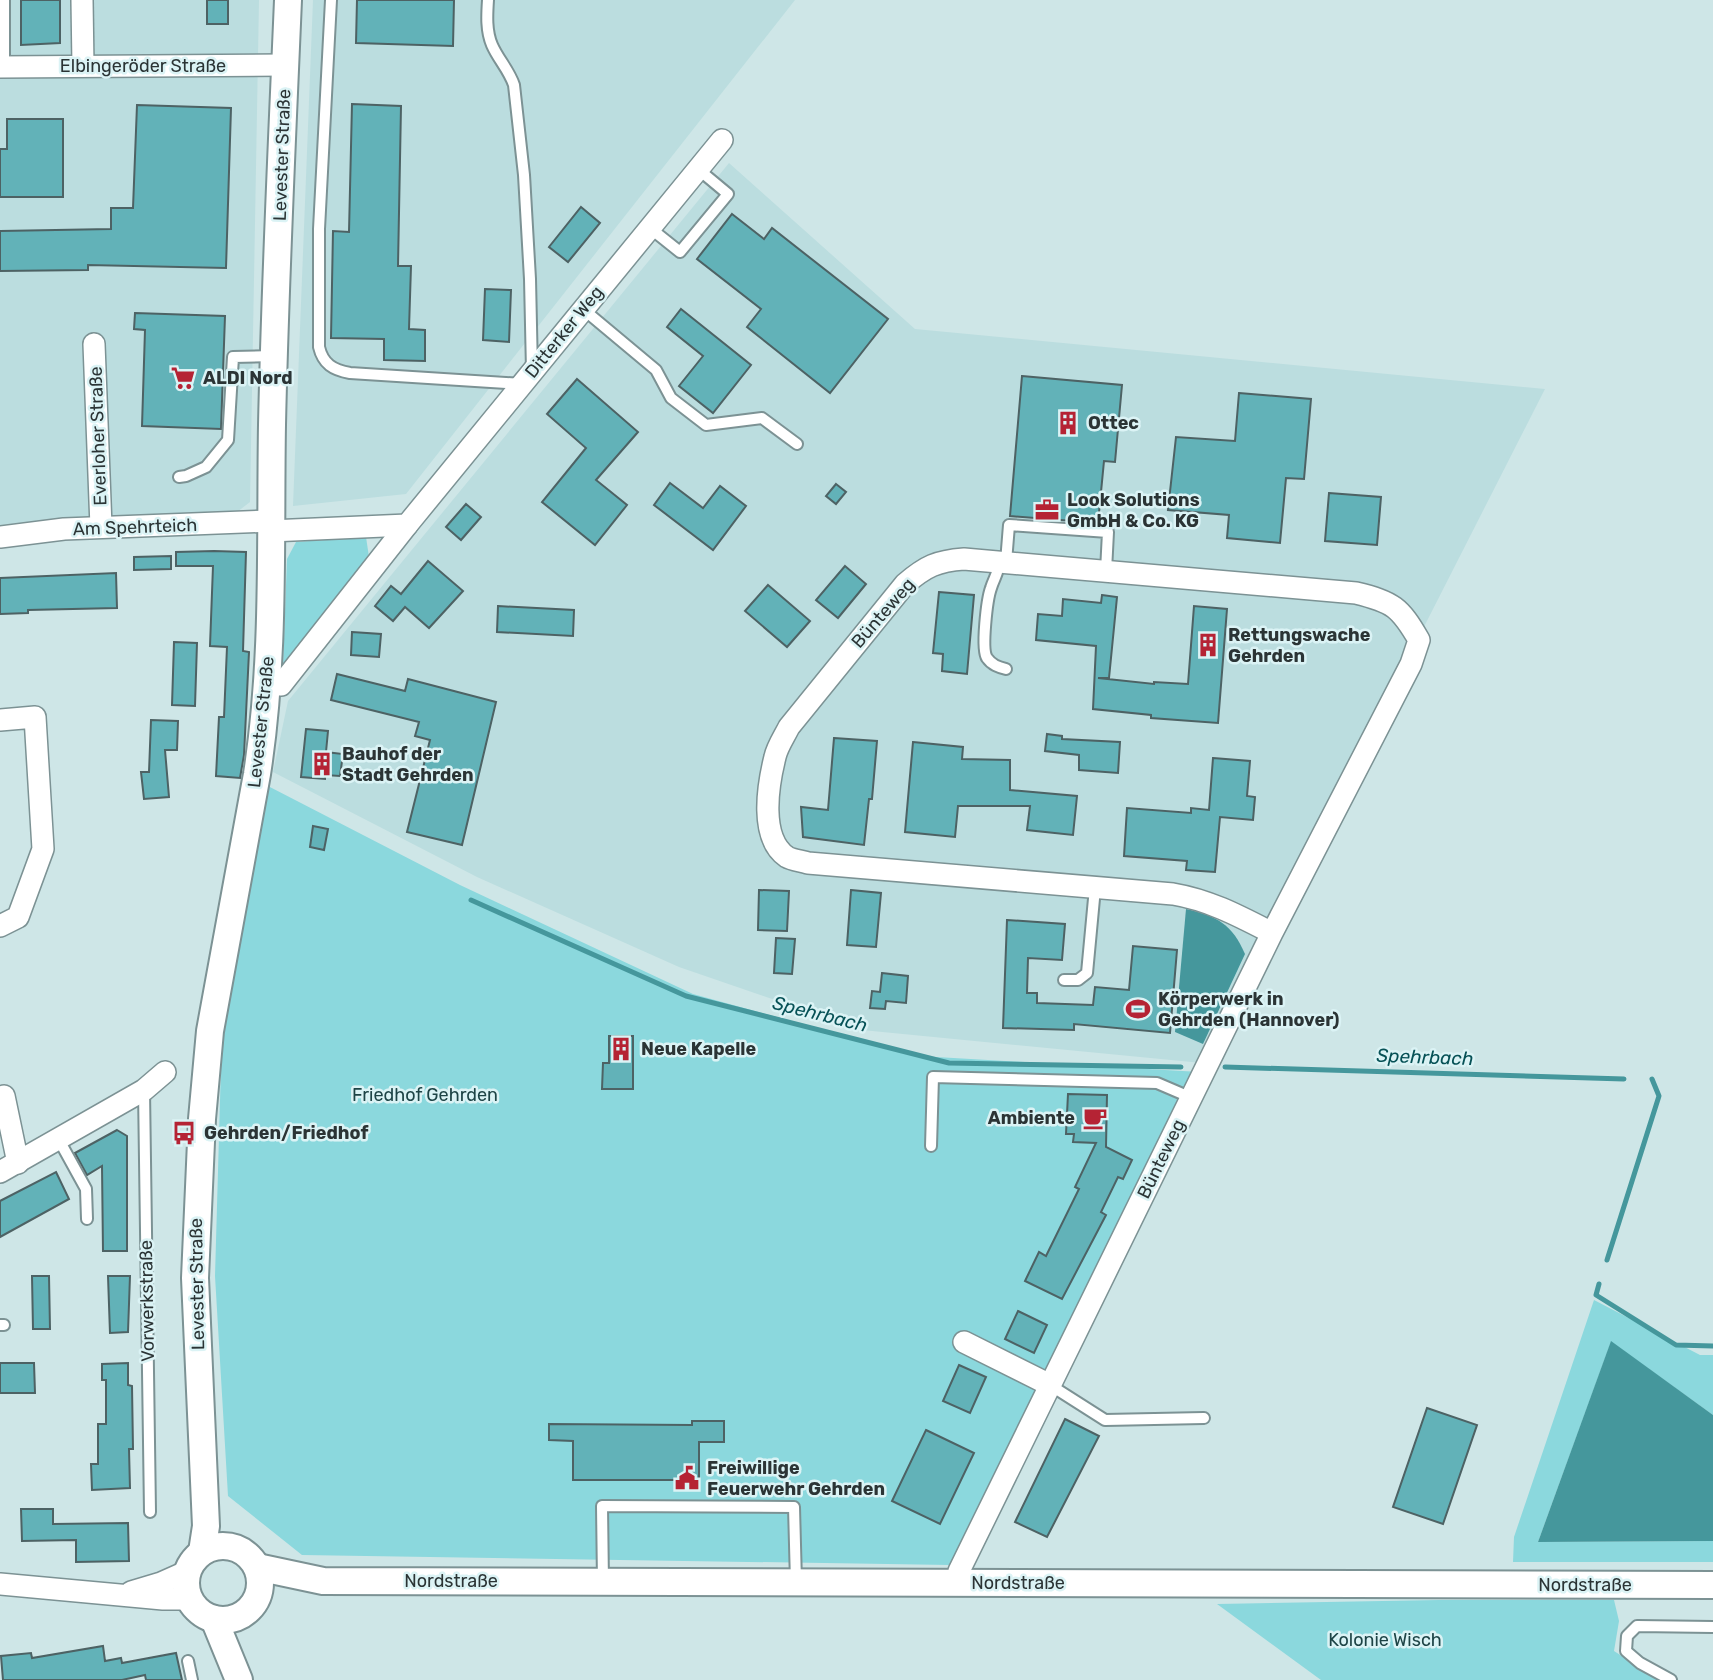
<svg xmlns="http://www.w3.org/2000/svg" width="1713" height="1680" font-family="Rubik,sans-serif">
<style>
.built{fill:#bbdddf}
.green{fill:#8bd8dd}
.water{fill:#45979c}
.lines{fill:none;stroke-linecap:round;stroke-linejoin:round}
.stream{stroke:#45979c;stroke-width:5}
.building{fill:#62b2b8;stroke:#4d6264;stroke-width:2}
.service-casing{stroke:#7c9294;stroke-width:14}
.minor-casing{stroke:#7c9294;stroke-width:24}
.tertiary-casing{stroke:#7c9294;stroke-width:30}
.service{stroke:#fff;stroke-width:10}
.minor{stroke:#fff;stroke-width:21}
.tertiary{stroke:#fff;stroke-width:26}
.labels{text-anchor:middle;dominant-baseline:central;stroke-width:5;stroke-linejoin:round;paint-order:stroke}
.street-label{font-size:18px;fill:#2b3435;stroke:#dbf3f5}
.poi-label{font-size:18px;font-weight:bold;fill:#2b3435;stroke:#dbf3f5;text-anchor:start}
.park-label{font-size:18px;fill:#1d4446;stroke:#dbf3f5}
.water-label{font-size:19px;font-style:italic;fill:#065156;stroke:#dbf3f5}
</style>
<rect width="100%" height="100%" fill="#cee6e7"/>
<!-- built -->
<g class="built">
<path d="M0,0H259L250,502L237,512L0,528Z"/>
<path d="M313,0H795L406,494L293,506Z"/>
<path d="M729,163L915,329L1545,389L1202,1063L862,1030L679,967L477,877L273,772L288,701Z"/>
</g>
<!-- green -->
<g class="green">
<path d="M366,537L369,557L283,665L287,559L296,542Z"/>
<path d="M266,785L460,885L693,994L919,1056L1200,1072L950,1565L302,1555L228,1496L215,1276L222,1031Z"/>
<path d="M1594,1300L1700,1355H1713V1415L1611,1342L1538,1542L1713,1541V1562H1513L1514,1537Z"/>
<path d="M1439,1600H1614L1619,1621L1614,1651L1659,1680H1321L1217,1604Z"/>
</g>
<!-- water -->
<g class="water">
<path d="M1186,909C1217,916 1232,924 1245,954L1203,1044L1175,1032Z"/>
<path d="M1611,1341L1713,1415V1541L1538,1542Z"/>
</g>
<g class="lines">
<!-- stream -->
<g class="stream">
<path d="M471,900L686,996L949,1063L1181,1067"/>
<path d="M1225,1067L1624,1079"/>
<path d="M1607,1260L1659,1096L1652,1079"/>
<path d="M1599,1284L1596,1295L1676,1345L1713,1346"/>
</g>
</g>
<!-- building -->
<g class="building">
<path d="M21,0H60V43L21,45Z"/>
<rect x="207" y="0" width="21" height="24"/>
<path d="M357,0H454L453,46L356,43Z"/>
<path d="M352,104L401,106L398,266H411L409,329L425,330V361L384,360V339L331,338L333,231L349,232Z"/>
<path d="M137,105L231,108L226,268L88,265V270L0,271V231L111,229V208H133Z"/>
<path d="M7,119H63V197H0V149H7Z"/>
<path d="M581,207L600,223L568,262L549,247Z"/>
<path d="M732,214L764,239L772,228L888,319L830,393L747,327L761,309L697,259Z"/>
<path d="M485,289L511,290L509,342L483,340Z"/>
<path d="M681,309L751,365L713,413L679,386L703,356L667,327Z"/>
<path d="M135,313L225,316L221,429L142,426L145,330L134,329Z"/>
<path d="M1022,376L1122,385L1115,462L1104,461L1098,523L1010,516Z"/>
<path d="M577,379L638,432L596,480L627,505L595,545L542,502L586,448L547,414Z"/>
<path d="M1239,393L1311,399L1304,479L1286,478L1280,543L1227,538L1229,515L1168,510L1176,437L1235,441Z"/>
<path d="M670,483L703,508L720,486L746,506L713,550L654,505Z"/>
<path d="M836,484L846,492L836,504L826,496Z"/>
<path d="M1329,493L1381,497L1377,545L1325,541Z"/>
<path d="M466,504L481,517L461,540L446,527Z"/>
<path d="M214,551L246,552L243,651L249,652L244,755L240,778L216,776L219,717H224L227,647L210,646L213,566H176V552Z"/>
<path d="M171,556V569L134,570V557Z"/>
<path d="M428,561L463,591L429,628L405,607L393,621L375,606L391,586L401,594Z"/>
<path d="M845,566L866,584L838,618L816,600Z"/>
<path d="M116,573L117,608L28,610V613L0,614V578Z"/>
<path d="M768,585L810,621L787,647L745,611Z"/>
<path d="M939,592L974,595L967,674L942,671L943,654L933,653Z"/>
<path d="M1102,595L1117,597L1109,678H1098L1154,684V682L1188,684L1194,606L1227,609L1218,723L1151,718V715L1093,709L1096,646L1036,640L1038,614L1062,616L1063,599L1101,603Z"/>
<path d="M498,606L574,610L573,636L497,632Z"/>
<path d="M352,632L381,634L379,657L351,655Z"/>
<path d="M174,642L197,643L195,706L172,705Z"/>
<path d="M337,674L405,691L408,679L496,702L462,845L407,832L430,740L415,736L419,722L331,700Z"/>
<path d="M151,720L178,721L177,750H165L169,797L144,799L141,772H149Z"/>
<path d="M306,729L328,731L326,752L343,754L340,776L325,775V779L301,777Z"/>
<path d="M1047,734L1062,736V739L1120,742L1118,773L1079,770V755L1045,751Z"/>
<path d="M834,738L877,741L872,799H869L864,845L803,837L801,807L828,810Z"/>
<path d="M913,742L963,747L962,759L1010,760V790L1077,796L1073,835L1027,830L1030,806H958L955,837L905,832Z"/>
<path d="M1213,758L1250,761L1247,796L1255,797L1253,820L1220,817L1215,872L1186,870L1187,861L1124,856L1127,808L1191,813V808L1209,810Z"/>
<path d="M313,826L328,829L324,850L310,847Z"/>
<path d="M759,890L789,891L787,931L758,930Z"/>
<path d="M851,890L881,893L876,947L847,945Z"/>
<path d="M1007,920L1065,924L1062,960L1028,958L1027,993H1037V1003L1093,1005L1095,987L1129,990L1133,946L1177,950L1170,1033L1074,1024V1030L1003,1028Z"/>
<path d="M776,938L795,939L792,974L774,973Z"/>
<path d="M882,973L908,976L906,1003L886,1001L885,1009L870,1008L872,991L880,992Z"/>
<path d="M609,1036H633V1089H602L603,1063H609Z"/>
<path d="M1068,1094L1107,1095L1106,1147L1132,1160L1123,1179L1118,1177L1101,1212L1106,1215L1062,1299L1025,1281L1039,1252L1046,1256L1079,1189L1075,1187L1096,1143L1073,1142L1074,1134H1066Z"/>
<path d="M117,1130L127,1136V1251H103L102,1166L87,1175L75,1153Z"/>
<path d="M56,1172L69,1199L0,1237V1201Z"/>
<path d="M32,1276H49L50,1329H33Z"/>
<path d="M108,1276H130L128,1332L110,1333Z"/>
<path d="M1018,1311L1047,1325L1034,1353L1005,1339Z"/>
<path d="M0,1363H34L35,1393H0Z"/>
<path d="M128,1363V1385L132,1386L133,1449H129L130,1488L92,1490L91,1464H98V1424H106V1380H102V1364Z"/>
<path d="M959,1365L986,1377L970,1413L943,1401Z"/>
<path d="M1427,1408L1477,1425L1443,1524L1393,1507Z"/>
<path d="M1065,1419L1099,1436L1047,1537L1015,1522Z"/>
<path d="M692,1421H724V1442H699V1480H573V1441L549,1440V1424L692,1425Z"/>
<path d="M926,1430L974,1453L940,1524L892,1501Z"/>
<path d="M21,1509H53V1524L128,1523L129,1561L76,1562V1540L22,1541Z"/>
<path d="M103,1646L105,1661L121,1658L122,1663L176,1653L182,1680H146L145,1675L122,1680H3L1,1656L31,1653L32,1658Z"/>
</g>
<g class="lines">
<!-- service casing -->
<g class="service-casing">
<g id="service">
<path d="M4,0V67"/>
<path d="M331,0L319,229V347C323,364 333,370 350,373L522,384"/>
<path d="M488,0C487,15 486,31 492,45C498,59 509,70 514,85L524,175L530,279L532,371"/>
<path d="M650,228L680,252L728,194L698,169"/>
<path d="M583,309L656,370L671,398L706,425L762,418L797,444"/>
<path d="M179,477L186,476L206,467L228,440L233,357L273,356"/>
<path d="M999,562C999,572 994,578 991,588C987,599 981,649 987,658C992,665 998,667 1006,669"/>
<path d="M1006,562L1009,525L1108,532L1106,571"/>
<path d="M1064,980H1078L1087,973L1095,888"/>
<path d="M144,1090L150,1512"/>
<path d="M59,1140L86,1189L87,1219"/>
<path d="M931,1146L933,1077L1157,1083L1192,1098"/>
<path d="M0,1325H4"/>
<path d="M1050,1385L1105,1420L1204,1418"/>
<path d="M603,1582L602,1506L794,1507L796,1582"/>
<path d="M188,1661L192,1680"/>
<path d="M1671,1680L1640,1663L1626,1651L1627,1636L1637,1626L1713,1627"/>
</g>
</g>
<!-- minor casing -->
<g class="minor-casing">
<g id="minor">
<path d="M82,0L83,66"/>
<path d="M0,67L285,65"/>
<path d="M94,344L101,527"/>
<path d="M270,531L407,525L722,140"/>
<path d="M0,537L64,529L270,521"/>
<path d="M267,684L281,685L407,525"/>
<path d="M0,720L35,717L43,849L18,917L0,926"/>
<path d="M4,1096L18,1163"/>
<path d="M0,1172L144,1090L165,1072"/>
<path d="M964,1342L1050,1385"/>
<path d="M959,1583V1571L1272,933L1411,664L1419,640C1400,607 1393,602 1356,593L964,559C937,561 926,566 905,584L789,727C784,737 777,747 775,757C768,785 759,838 787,857C792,860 802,861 808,863L1173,894C1209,900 1239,916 1272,933"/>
<path d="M0,1584L163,1599H190"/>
<path d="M131,1592L161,1583L188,1571"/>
</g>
</g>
<!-- tertiary casing -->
<g class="tertiary-casing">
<g id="tertiary">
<circle cx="223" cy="1583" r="37"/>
<path d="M202,1552L206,1526L195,1278L202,1119L210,1031L257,774C275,659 270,541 272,425C275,283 282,142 288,0"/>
<path d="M257,1567L323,1581L1713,1585"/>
<path d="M214,1619L239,1680"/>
</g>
</g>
<!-- service -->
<use href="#service" class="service"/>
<!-- minor -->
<use href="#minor" class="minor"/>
<!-- tertiary -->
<use href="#tertiary" class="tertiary"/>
</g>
<!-- icons -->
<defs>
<g id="supermarket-bare" transform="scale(1.89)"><path d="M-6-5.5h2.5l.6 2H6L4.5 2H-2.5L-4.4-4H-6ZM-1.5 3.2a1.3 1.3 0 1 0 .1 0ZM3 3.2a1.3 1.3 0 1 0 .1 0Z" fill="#b52334" stroke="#dbf3f5" stroke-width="2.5" paint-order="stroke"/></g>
<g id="building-bare" transform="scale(1.89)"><path d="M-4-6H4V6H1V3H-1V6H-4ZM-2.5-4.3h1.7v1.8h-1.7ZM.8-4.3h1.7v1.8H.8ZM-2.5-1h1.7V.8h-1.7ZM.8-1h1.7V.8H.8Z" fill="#b52334" stroke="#dbf3f5" stroke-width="2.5" paint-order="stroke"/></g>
<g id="office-bare" transform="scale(1.89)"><path d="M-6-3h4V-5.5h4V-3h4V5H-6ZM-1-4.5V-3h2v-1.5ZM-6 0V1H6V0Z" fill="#b52334" stroke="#dbf3f5" stroke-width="2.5" paint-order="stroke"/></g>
<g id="stadium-bare" transform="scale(1.89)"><path d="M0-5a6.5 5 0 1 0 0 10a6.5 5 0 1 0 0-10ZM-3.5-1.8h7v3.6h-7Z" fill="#b52334" stroke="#dbf3f5" stroke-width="2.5" paint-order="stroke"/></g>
<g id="cafe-bare" transform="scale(1.89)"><path d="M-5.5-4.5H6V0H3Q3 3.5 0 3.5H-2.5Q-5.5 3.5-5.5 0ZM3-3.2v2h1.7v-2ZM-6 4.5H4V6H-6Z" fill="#b52334" stroke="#dbf3f5" stroke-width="2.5" paint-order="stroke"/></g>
<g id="bus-bare" transform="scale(1.89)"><path d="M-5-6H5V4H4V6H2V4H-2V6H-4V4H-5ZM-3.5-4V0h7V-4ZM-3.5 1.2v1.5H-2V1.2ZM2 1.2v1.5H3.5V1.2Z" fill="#b52334" stroke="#dbf3f5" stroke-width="2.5" paint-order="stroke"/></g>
<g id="civic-bare" transform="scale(1.89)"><path d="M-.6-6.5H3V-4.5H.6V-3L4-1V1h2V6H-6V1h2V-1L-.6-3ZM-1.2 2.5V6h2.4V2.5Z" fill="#b52334" stroke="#dbf3f5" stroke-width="2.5" paint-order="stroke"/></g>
</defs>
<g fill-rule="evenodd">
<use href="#supermarket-bare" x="183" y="378"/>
<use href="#building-bare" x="1068" y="423"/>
<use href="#office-bare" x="1047" y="510"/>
<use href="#building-bare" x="1208" y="645"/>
<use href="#building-bare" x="322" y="764"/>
<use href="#stadium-bare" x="1138" y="1009"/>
<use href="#building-bare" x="621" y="1049"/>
<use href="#cafe-bare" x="1095" y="1118"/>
<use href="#bus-bare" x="184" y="1133"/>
<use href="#civic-bare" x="687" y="1478"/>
</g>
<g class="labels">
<!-- street labels -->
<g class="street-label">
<text x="143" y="66">Elbingeröder Straße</text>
<text transform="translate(282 155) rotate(-88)">Levester Straße</text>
<text transform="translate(564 332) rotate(-51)">Ditterker Weg</text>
<text transform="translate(98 436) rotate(-92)">Everloher Straße</text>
<text transform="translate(135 527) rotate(-2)">Am Spehrteich</text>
<text transform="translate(883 613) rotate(-49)">Bünteweg</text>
<text transform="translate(261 722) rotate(-84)">Levester Straße</text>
<text transform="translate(1161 1159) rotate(-64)">Bünteweg</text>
<text transform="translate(197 1284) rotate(-91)">Levester Straße</text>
<text transform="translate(147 1301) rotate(-91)">Vorwerkstraße</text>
<text x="451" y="1581">Nordstraße</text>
<text x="1018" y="1583">Nordstraße</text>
<text x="1585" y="1585">Nordstraße</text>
</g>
<!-- poi labels -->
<g class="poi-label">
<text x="203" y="378">ALDI Nord</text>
<text x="1088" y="423">Ottec</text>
<text x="1067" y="500">Look Solutions<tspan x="1067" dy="21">GmbH &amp; Co. KG</tspan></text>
<text x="1228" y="635">Rettungswache<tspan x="1228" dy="21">Gehrden</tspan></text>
<text x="342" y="754">Bauhof der<tspan x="342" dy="21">Stadt Gehrden</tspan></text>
<text x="1158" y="999">Körperwerk in<tspan x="1158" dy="21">Gehrden (Hannover)</tspan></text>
<text x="641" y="1049">Neue Kapelle</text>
<text x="1075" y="1118" text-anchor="end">Ambiente</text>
<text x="204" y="1133">Gehrden/Friedhof</text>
<text x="707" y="1468">Freiwillige<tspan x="707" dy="21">Feuerwehr Gehrden</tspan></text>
</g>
<!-- park labels -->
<g class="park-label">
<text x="425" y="1095">Friedhof Gehrden</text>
<text x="1385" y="1640">Kolonie Wisch</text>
</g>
<!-- water labels -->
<g class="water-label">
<text transform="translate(820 1014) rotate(14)">Spehrbach</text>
<text transform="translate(1425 1057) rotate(2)">Spehrbach</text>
</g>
</g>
</svg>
